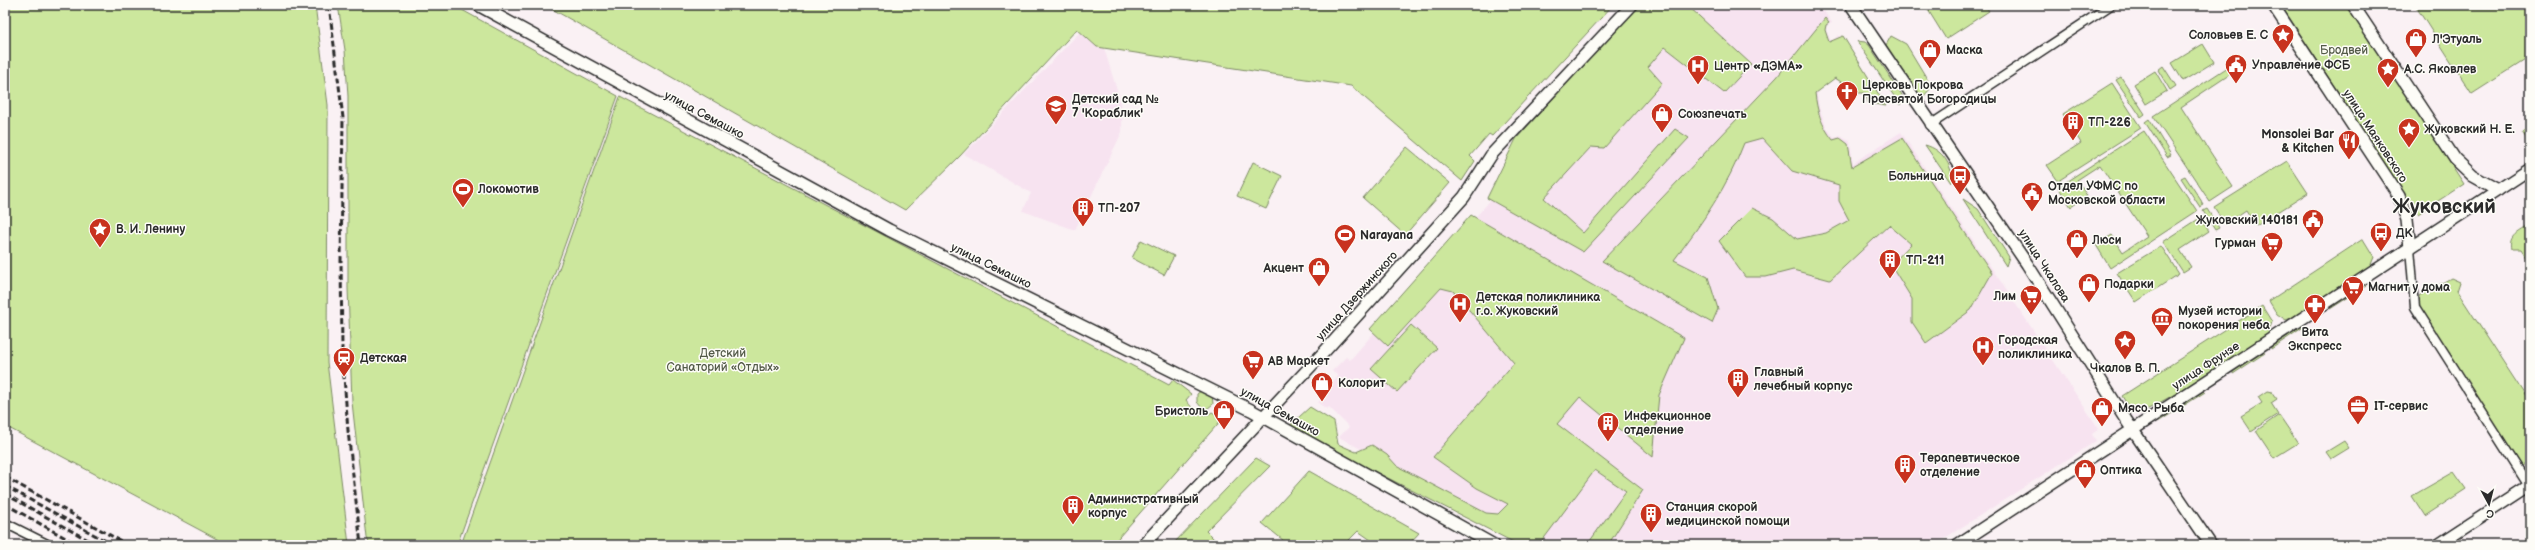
<svg xmlns="http://www.w3.org/2000/svg" width="2535" height="550" font-family="'Balsamiq Sans',sans-serif">
<style>
.built{fill:#f7e3f0}
.green{fill:#cce79d;stroke:#7c8964}
.lines{fill:none;stroke-linecap:round;stroke-linejoin:round}
.street-casing{stroke:#2b2b2b;stroke-width:11}
.secondary-casing{stroke:#2b2b2b;stroke-width:14}
.street{stroke:#fdfcf7;stroke-width:8}
.secondary{stroke:#fdfcf7;stroke-width:11}
.rail{stroke:#2b2b2b;stroke-width:3;stroke-dasharray:6 3;stroke-linecap:butt}
.labels{text-anchor:middle;dominant-baseline:central;stroke-width:3;stroke-linejoin:round;paint-order:stroke}
.poi-label{font-size:12px;font-weight:bold;fill:#2b2b2b;stroke:#fdfcf7;text-anchor:start}
.park-label{font-size:12px;fill:#535a48;stroke:#fdfcf7}
.street-label{font-size:12px;fill:#2b2b2b;stroke:#fdfcf7}
.town-label{font-size:20px;font-weight:bold;fill:#2b2b2b;stroke:#fdfcf7}
</style>
<rect width="100%" height="100%" fill="#faf1f4"/>
<filter id="ink" filterUnits="userSpaceOnUse"><feTurbulence type="fractalNoise" baseFrequency=".025" numOctaves="2"/><feDisplacementMap in="SourceGraphic" scale="8" xChannelSelector="R" yChannelSelector="G"/><feConvolveMatrix kernelMatrix="1 2 1 2 8 2 1 2 1" color-interpolation-filters="sRGB"/></filter>
<g filter="url(#ink)">
<!-- built -->
<g class="built">
<path d="M1662,5H1820L1832,23L1827,25L1826,30L1831,41L1839,35L1853,59L1820,81L1817,91L1819,107L1827,128L1835,138L1839,135L1850,140L1853,163L1901,132L2099,429L2092,434L2096,441L1934,545H1533L1339,437L1349,427L1329,407L1327,409L1318,403L1322,397L1320,395L1338,376L1332,371L1346,357L1350,360Z"/>
<path d="M1080,32L1097,47L1104,48L1119,97L1122,120V132L1075,230L1023,211L1031,193L964,154Z"/>
</g>
<!-- green -->
<g class="green">
<path d="M5,5H315L328,105L327,362L349,545H228L5,426Z"/>
<path d="M338,5H453L618,96L457,545H370L367,538L352,402L348,288V96L345,50Z"/>
<path d="M545,5H1613L1492,136L1489,134L1470,156L1475,161L1462,181L1351,86L1097,47L1077,29L960,156L905,210Z"/>
<path d="M1638,5H1687L1751,64L1724,93L1665,47L1648,67L1662,83L1604,148L1591,147L1544,198L1583,233L1675,129L1689,138L1583,252L1487,198L1516,139Z"/>
<path d="M1925,5H1985L1989,11L1946,39Z"/>
<path d="M2281,5H2347L2464,184L2418,214Z"/>
<path d="M2415,5H2523L2526,9L2530,7V57L2472,94Z"/>
<path d="M1825,18L1829,23L1826,25L1825,30L1829,42L1843,36L1886,106L1868,103L1866,93H1858L1835,78L1815,93C1817,111 1821,125 1833,140L1840,138L1848,144L1852,167L1902,138L1992,273L1971,310L1926,343L1912,322V299L1891,265L1911,244L1889,225L1830,280L1793,270L1766,277H1745L1719,241L1752,208L1773,218L1797,239L1826,233L1849,220L1839,201V185L1792,171L1762,138L1744,143C1728,186 1702,223 1674,260L1708,277L1718,309L1712,323L1602,261L1777,77Z"/>
<path d="M1891,36L1906,44L1932,87L1921,99L1886,45Z"/>
<path d="M1857,41L1865,42L1869,45L1902,95L1900,105Z"/>
<path d="M2203,44L2214,62L2183,81L2172,63Z"/>
<path d="M2163,66L2176,86L2170,90L2158,70Z"/>
<path d="M2228,67L2232,73L2181,107L2233,187L2210,202L2153,116Z"/>
<path d="M2155,71L2167,91L2146,104L2134,84Z"/>
<path d="M2121,77L2145,114L2141,117L2116,80Z"/>
<path d="M2112,83L2141,128L2058,181L2047,165L2081,143L2063,114Z"/>
<path d="M620,97L1169,385L1173,380L1191,394L1186,400C1192,408 1201,420 1212,412L1223,418L1112,545H461Z"/>
<path d="M2149,119L2171,155L2167,157L2145,122Z"/>
<path d="M2530,127V144L2522,132Z"/>
<path d="M2144,131L2197,211L2110,268L2096,245L2112,235L2123,252L2147,236L2100,165L2077,180L2087,196L2071,207L2058,187Z"/>
<path d="M1925,145C1943,150 1951,164 1953,181L1951,183Z"/>
<path d="M1407,147L1450,183L1405,235L1363,198Z"/>
<path d="M2287,161L2308,193L2256,226L2246,210L2225,224L2214,207Z"/>
<path d="M1253,162L1282,176L1266,209L1237,196Z"/>
<path d="M2185,176L2204,205L2200,207L2181,178Z"/>
<path d="M1963,199L1978,209L2009,257L2006,266Z"/>
<path d="M2207,209L2219,228L2215,230L2203,211Z"/>
<path d="M1471,215L1684,338L1659,395L1653,457L1580,397L1557,424L1643,490L1608,545H1587L1626,491L1595,470L1539,545H1519L1288,427L1310,407L1334,422L1338,444L1356,452L1372,445L1387,455L1397,466L1486,513L1498,514L1508,504L1477,488L1433,457L1514,363L1453,291L1441,288L1388,346L1370,329Z"/>
<path d="M2200,218L2209,231L2180,250L2191,267L2183,272L2163,242Z"/>
<path d="M2530,225V264L2520,249H2512C2509,235 2520,232 2530,225Z"/>
<path d="M2363,239L2374,257L2370,267L2291,318L2286,320L2277,314L2269,301Z"/>
<path d="M1141,240L1174,256L1164,275L1132,258Z"/>
<path d="M2161,246L2179,274L2136,302L2117,273Z"/>
<path d="M2451,278L2460,282L2457,291L2530,403V461L2522,466L2419,309L2418,301L2421,295Z"/>
<path d="M2363,285L2366,286L2330,309V307Z"/>
<path d="M2262,306L2272,322L2268,334L2175,394L2141,413L2131,411L2122,396Z"/>
<path d="M1411,325L1437,348L1397,392L1371,369Z"/>
<path d="M2302,325L2305,326L2271,349V346Z"/>
<path d="M2261,352L2265,353L2233,374V370Z"/>
<path d="M1202,390L1212,395L1213,404L1207,409L1202,408L1197,402V394Z"/>
<path d="M2201,391L2205,392L2158,422L2159,419Z"/>
<path d="M2267,391L2272,392L2277,399L2271,403L2278,414L2251,431L2241,416L2262,403L2258,397Z"/>
<path d="M2279,415L2298,443L2274,458L2256,431Z"/>
<path d="M2344,441L2349,448L2331,459L2326,452Z"/>
<path d="M1256,458L1270,466L1206,531L1220,545H1172Z"/>
<path d="M1309,471L1419,533L1408,545H1378L1358,531L1344,545H1289L1262,523Z"/>
<path d="M2454,472L2466,489L2425,516L2412,496Z"/>
</g>
<g class="lines">
<!-- street casing -->
<g class="street-casing">
<g id="street">
<path d="M1930,125L2111,5"/>
<path d="M2410,248L2415,307L2529,486"/>
<path d="M5,523L49,545"/>
</g>
</g>
<!-- secondary casing -->
<g class="secondary-casing">
<g id="secondary">
<path d="M478,5L889,230L1251,410L1494,545"/>
<path d="M1851,5L2027,264L2126,420L2211,545"/>
<path d="M2273,5L2399,196L2407,220L2410,248"/>
<path d="M2353,5L2455,159L2473,176L2498,190"/>
<path d="M1143,545L1325,351L1464,197L1492,154L1632,5"/>
<path d="M1957,545L2530,169"/>
<path d="M2438,545L2530,485"/>
</g>
</g>
<!-- street -->
<use href="#street" class="street"/>
<!-- secondary -->
<use href="#secondary" class="secondary"/>
<!-- rail -->
<g class="rail">
<path d="M329,5L343,118L341,261L342,349L348,431L361,545"/>
<path d="M5,477L128,545"/>
<path d="M5,486L113,545"/>
<path d="M5,494L97,545"/>
<path d="M5,504L78,545"/>
</g>
</g>
</g>
<!-- icons -->
<defs>
<g id="sight-pin" transform="scale(1.15)"><path d="M0 17L-7.5 6A9.5 9.5 0 1 1 7.5 6Z" fill="#c8321e" stroke="#fdfcf7"/><path d="M0-6L1.8-2.2L6-1.7L2.9 1.2L3.7 5.4L0 3.3L-3.7 5.4L-2.9 1.2L-6-1.7L-1.8-2.2Z" fill="#fff"/></g>
<g id="shop-pin" transform="scale(1.15)"><path d="M0 17L-7.5 6A9.5 9.5 0 1 1 7.5 6Z" fill="#c8321e" stroke="#fdfcf7"/><path d="M-5-2.5h2.3a2.7 3.5 0 0 1 5.4 0H5L5.5 6h-11ZM-1.5-2.5h3a1.5 2.3 0 0 0-3 0Z" fill="#fff"/></g>
<g id="civic-pin" transform="scale(1.15)"><path d="M0 17L-7.5 6A9.5 9.5 0 1 1 7.5 6Z" fill="#c8321e" stroke="#fdfcf7"/><path d="M-.6-6.5H3V-4.5H.6V-3L4-1V1h2V6H-6V1h2V-1L-.6-3ZM-1.2 2.5V6h2.4V2.5Z" fill="#fff"/></g>
<g id="hospital-pin" transform="scale(1.15)"><path d="M0 17L-7.5 6A9.5 9.5 0 1 1 7.5 6Z" fill="#c8321e" stroke="#fdfcf7"/><path d="M-5-5h3v3.5h4V-5h3V5h-3V1.5h-4V5h-3Z" fill="#fff"/></g>
<g id="church-pin" transform="scale(1.15)"><path d="M0 17L-7.5 6A9.5 9.5 0 1 1 7.5 6Z" fill="#c8321e" stroke="#fdfcf7"/><path d="M-1.2-6h2.4v3.5h3.3v2.4h-3.3V6h-2.4V-.1h-3.3v-2.4h3.3Z" fill="#fff"/></g>
<g id="school-pin" transform="scale(1.15)"><path d="M0 17L-7.5 6A9.5 9.5 0 1 1 7.5 6Z" fill="#c8321e" stroke="#fdfcf7"/><path d="M0-5L7-2L0 1L-7-2ZM-4 1L0 2.5L4 1V4Q0 6-4 4Z" fill="#fff"/></g>
<g id="building-pin" transform="scale(1.15)"><path d="M0 17L-7.5 6A9.5 9.5 0 1 1 7.5 6Z" fill="#c8321e" stroke="#fdfcf7"/><path d="M-4-6H4V6H1V3H-1V6H-4ZM-2.5-4.3h1.7v1.8h-1.7ZM.8-4.3h1.7v1.8H.8ZM-2.5-1h1.7V.8h-1.7ZM.8-1h1.7V.8H.8Z" fill="#fff"/></g>
<g id="restaurant-pin" transform="scale(1.15)"><path d="M0 17L-7.5 6A9.5 9.5 0 1 1 7.5 6Z" fill="#c8321e" stroke="#fdfcf7"/><path d="M-5-6h1v4h1v-4h1v4h1v-4h1v5L-1.5 .5V6h-2V.5L-5-1ZM5-6V6H3V1.5H1.5Q1.5-4 5-6Z" fill="#fff"/></g>
<g id="bus-pin" transform="scale(1.15)"><path d="M0 17L-7.5 6A9.5 9.5 0 1 1 7.5 6Z" fill="#c8321e" stroke="#fdfcf7"/><path d="M-5-6H5V4H4V6H2V4H-2V6H-4V4H-5ZM-3.5-4V0h7V-4ZM-3.5 1.2v1.5H-2V1.2ZM2 1.2v1.5H3.5V1.2Z" fill="#fff"/></g>
<g id="stadium-pin" transform="scale(1.15)"><path d="M0 17L-7.5 6A9.5 9.5 0 1 1 7.5 6Z" fill="#c8321e" stroke="#fdfcf7"/><path d="M0-5a6.5 5 0 1 0 0 10a6.5 5 0 1 0 0-10ZM-3.5-1.8h7v3.6h-7Z" fill="#fff"/></g>
<g id="supermarket-pin" transform="scale(1.15)"><path d="M0 17L-7.5 6A9.5 9.5 0 1 1 7.5 6Z" fill="#c8321e" stroke="#fdfcf7"/><path d="M-6-5.5h2.5l.6 2H6L4.5 2H-2.5L-4.4-4H-6ZM-1.5 3.2a1.3 1.3 0 1 0 .1 0ZM3 3.2a1.3 1.3 0 1 0 .1 0Z" fill="#fff"/></g>
<g id="pharmacy-pin" transform="scale(1.15)"><path d="M0 17L-7.5 6A9.5 9.5 0 1 1 7.5 6Z" fill="#c8321e" stroke="#fdfcf7"/><path d="M-2-6h4v4h4v4h-4v4h-4v-4h-4v-4h4Z" fill="#fff"/></g>
<g id="museum-pin" transform="scale(1.15)"><path d="M0 17L-7.5 6A9.5 9.5 0 1 1 7.5 6Z" fill="#c8321e" stroke="#fdfcf7"/><path d="M0-6L6-3V-2H-6V-3ZM-5-1h2V3h-2ZM-1-1h2V3h-2ZM3-1h2V3H3ZM-6 4H6V6H-6Z" fill="#fff"/></g>
<g id="station-pin" transform="scale(1.15)"><path d="M0 17L-7.5 6A9.5 9.5 0 1 1 7.5 6Z" fill="#c8321e" stroke="#fdfcf7"/><path d="M-3-6H3Q5-6 5-4V2Q5 4 3 4L4.5 6H3L1.5 4h-3L-3 6H-4.5L-3 4Q-5 4-5 2V-4Q-5-6-3-6ZM-3.5-4v3h7v-3ZM-3.5 1v1.5H-2V1ZM2 1v1.5H3.5V1Z" fill="#fff"/></g>
<g id="office-pin" transform="scale(1.15)"><path d="M0 17L-7.5 6A9.5 9.5 0 1 1 7.5 6Z" fill="#c8321e" stroke="#fdfcf7"/><path d="M-6-3h4V-5.5h4V-3h4V5H-6ZM-1-4.5V-3h2v-1.5ZM-6 0V1H6V0Z" fill="#fff"/></g>
</defs>
<g fill-rule="evenodd">
<use href="#sight-pin" x="2283" y="35"/>
<use href="#shop-pin" x="2416" y="39"/>
<use href="#shop-pin" x="1930" y="50"/>
<use href="#civic-pin" x="2236" y="65"/>
<use href="#hospital-pin" x="1698" y="66"/>
<use href="#sight-pin" x="2388" y="69"/>
<use href="#church-pin" x="1847" y="92"/>
<use href="#school-pin" x="1056" y="106"/>
<use href="#shop-pin" x="1662" y="114"/>
<use href="#building-pin" x="2073" y="122"/>
<use href="#sight-pin" x="2409" y="129"/>
<use href="#restaurant-pin" x="2349" y="141"/>
<use href="#bus-pin" x="1960" y="176"/>
<use href="#stadium-pin" x="463" y="189"/>
<use href="#civic-pin" x="2032" y="193"/>
<use href="#building-pin" x="1083" y="208"/>
<use href="#civic-pin" x="2313" y="220"/>
<use href="#sight-pin" x="100" y="229"/>
<use href="#bus-pin" x="2381" y="233"/>
<use href="#stadium-pin" x="1345" y="235"/>
<use href="#shop-pin" x="2077" y="240"/>
<use href="#supermarket-pin" x="2272" y="243"/>
<use href="#building-pin" x="1890" y="260"/>
<use href="#shop-pin" x="1319" y="268"/>
<use href="#shop-pin" x="2089" y="284"/>
<use href="#supermarket-pin" x="2353" y="287"/>
<use href="#supermarket-pin" x="2031" y="296"/>
<use href="#hospital-pin" x="1460" y="304"/>
<use href="#pharmacy-pin" x="2315" y="305"/>
<use href="#museum-pin" x="2162" y="318"/>
<use href="#sight-pin" x="2125" y="341"/>
<use href="#hospital-pin" x="1983" y="347"/>
<use href="#station-pin" x="344" y="358"/>
<use href="#supermarket-pin" x="1253" y="361"/>
<use href="#building-pin" x="1738" y="379"/>
<use href="#shop-pin" x="1322" y="383"/>
<use href="#office-pin" x="2358" y="406"/>
<use href="#shop-pin" x="2102" y="408"/>
<use href="#shop-pin" x="1224" y="411"/>
<use href="#building-pin" x="1608" y="423"/>
<use href="#building-pin" x="1905" y="465"/>
<use href="#shop-pin" x="2085" y="470"/>
<use href="#building-pin" x="1073" y="506"/>
<use href="#building-pin" x="1651" y="514"/>
</g>
<g class="labels">
<!-- poi labels -->
<g class="poi-label">
<text x="2268" y="35" text-anchor="end">Соловьев Е. С</text>
<text x="2432" y="39">Л'Этуаль</text>
<text x="1946" y="50">Маска</text>
<text x="2252" y="65">Управление ФСБ</text>
<text x="1714" y="66">Центр «ДЭМА»</text>
<text x="2404" y="69">А.С. Яковлев</text>
<text x="1862" y="85">Церковь Покрова<tspan x="1862" dy="14">Пресвятой Богородицы</tspan></text>
<text x="1072" y="99">Детский сад №<tspan x="1072" dy="14">7 'Кораблик'</tspan></text>
<text x="1678" y="114">Союзпечать</text>
<text x="2088" y="122">ТП-226</text>
<text x="2424" y="129">Жуковский Н. Е.</text>
<text x="2334" y="134" text-anchor="end">Monsolei Bar<tspan x="2334" dy="14">&amp; Kitchen</tspan></text>
<text x="1944" y="176" text-anchor="end">Больница</text>
<text x="2048" y="186">Отдел УФМС по<tspan x="2048" dy="14">Московской области</tspan></text>
<text x="478" y="189">Локомотив</text>
<text x="1098" y="208">ТП-207</text>
<text x="2298" y="220" text-anchor="end">Жуковский 140181</text>
<text x="116" y="229">В. И. Ленину</text>
<text x="2396" y="233">ДК</text>
<text x="1360" y="235">Narayana</text>
<text x="2092" y="240">Люси</text>
<text x="2256" y="243" text-anchor="end">Гурман</text>
<text x="1906" y="260">ТП-211</text>
<text x="1304" y="268" text-anchor="end">Акцент</text>
<text x="2104" y="284">Подарки</text>
<text x="2368" y="287">Магнит у дома</text>
<text x="2016" y="296" text-anchor="end">Лим</text>
<text x="1476" y="297">Детская поликлиника<tspan x="1476" dy="14">г.о. Жуковский</tspan></text>
<text x="2178" y="311">Музей истории<tspan x="2178" dy="14">покорения неба</tspan></text>
<text x="2315" y="332" text-anchor="middle">Вита<tspan x="2315" dy="14">Экспресс</tspan></text>
<text x="1998" y="340">Городская<tspan x="1998" dy="14">поликлиника</tspan></text>
<text x="360" y="358">Детская</text>
<text x="1268" y="361">АВ Маркет</text>
<text x="2125" y="368" text-anchor="middle">Чкалов В. П.</text>
<text x="1754" y="372">Главный<tspan x="1754" dy="14">лечебный корпус</tspan></text>
<text x="1338" y="383">Колорит</text>
<text x="2374" y="406">IT-сервис</text>
<text x="2118" y="408">Мясо. Рыба</text>
<text x="1208" y="411" text-anchor="end">Бристоль</text>
<text x="1624" y="416">Инфекционное<tspan x="1624" dy="14">отделение</tspan></text>
<text x="1920" y="458">Терапевтическое<tspan x="1920" dy="14">отделение</tspan></text>
<text x="2100" y="470">Оптика</text>
<text x="1088" y="499">Административный<tspan x="1088" dy="14">корпус</tspan></text>
<text x="1666" y="507">Станция скорой<tspan x="1666" dy="14">медицинской помощи</tspan></text>
</g>
<!-- park labels -->
<g class="park-label">
<text x="2344" y="50">Бродвей</text>
<text x="723" y="353">Детский<tspan x="723" dy="14">Санаторий «Отдых»</tspan></text>
</g>
<!-- street labels -->
<g class="street-label">
<text transform="translate(704 115) rotate(28)">улица Семашко</text>
<text transform="translate(2375 136) rotate(57)">улица Маяковского</text>
<text transform="translate(991 266) rotate(26)">улица Семашко</text>
<text transform="translate(2044 266) rotate(57)">улица Чкалова</text>
<text transform="translate(1357 296) rotate(-48)">улица Дзержинского</text>
<text transform="translate(2206 366) rotate(-33)">улица Фрунзе</text>
<text transform="translate(1280 412) rotate(29)">улица Семашко</text>
</g>
<!-- town labels -->
<g class="town-label">
<text x="2444" y="207">Жуковский</text>
</g>
</g>
<!-- margin -->
<rect width="2535" height="550" fill="none" stroke="#fdfcf7" stroke-width="20"/>
<rect x="10" y="10" width="2515" height="530" fill="none" stroke="#2b2b2b" stroke-width="1.5" filter="url(#ink)"/>
<!-- north arrow -->
<g transform="translate(2489 504) rotate(173)" stroke="#fdfcf7" stroke-width="3" paint-order="stroke">
<path d="M0-3L7 15L0 10L-7 15Z" fill="#2b2b2b"/>
<text y="-6" font-size="11" font-weight="bold" text-anchor="middle" fill="#2b2b2b">С</text>
</g>
</svg>
